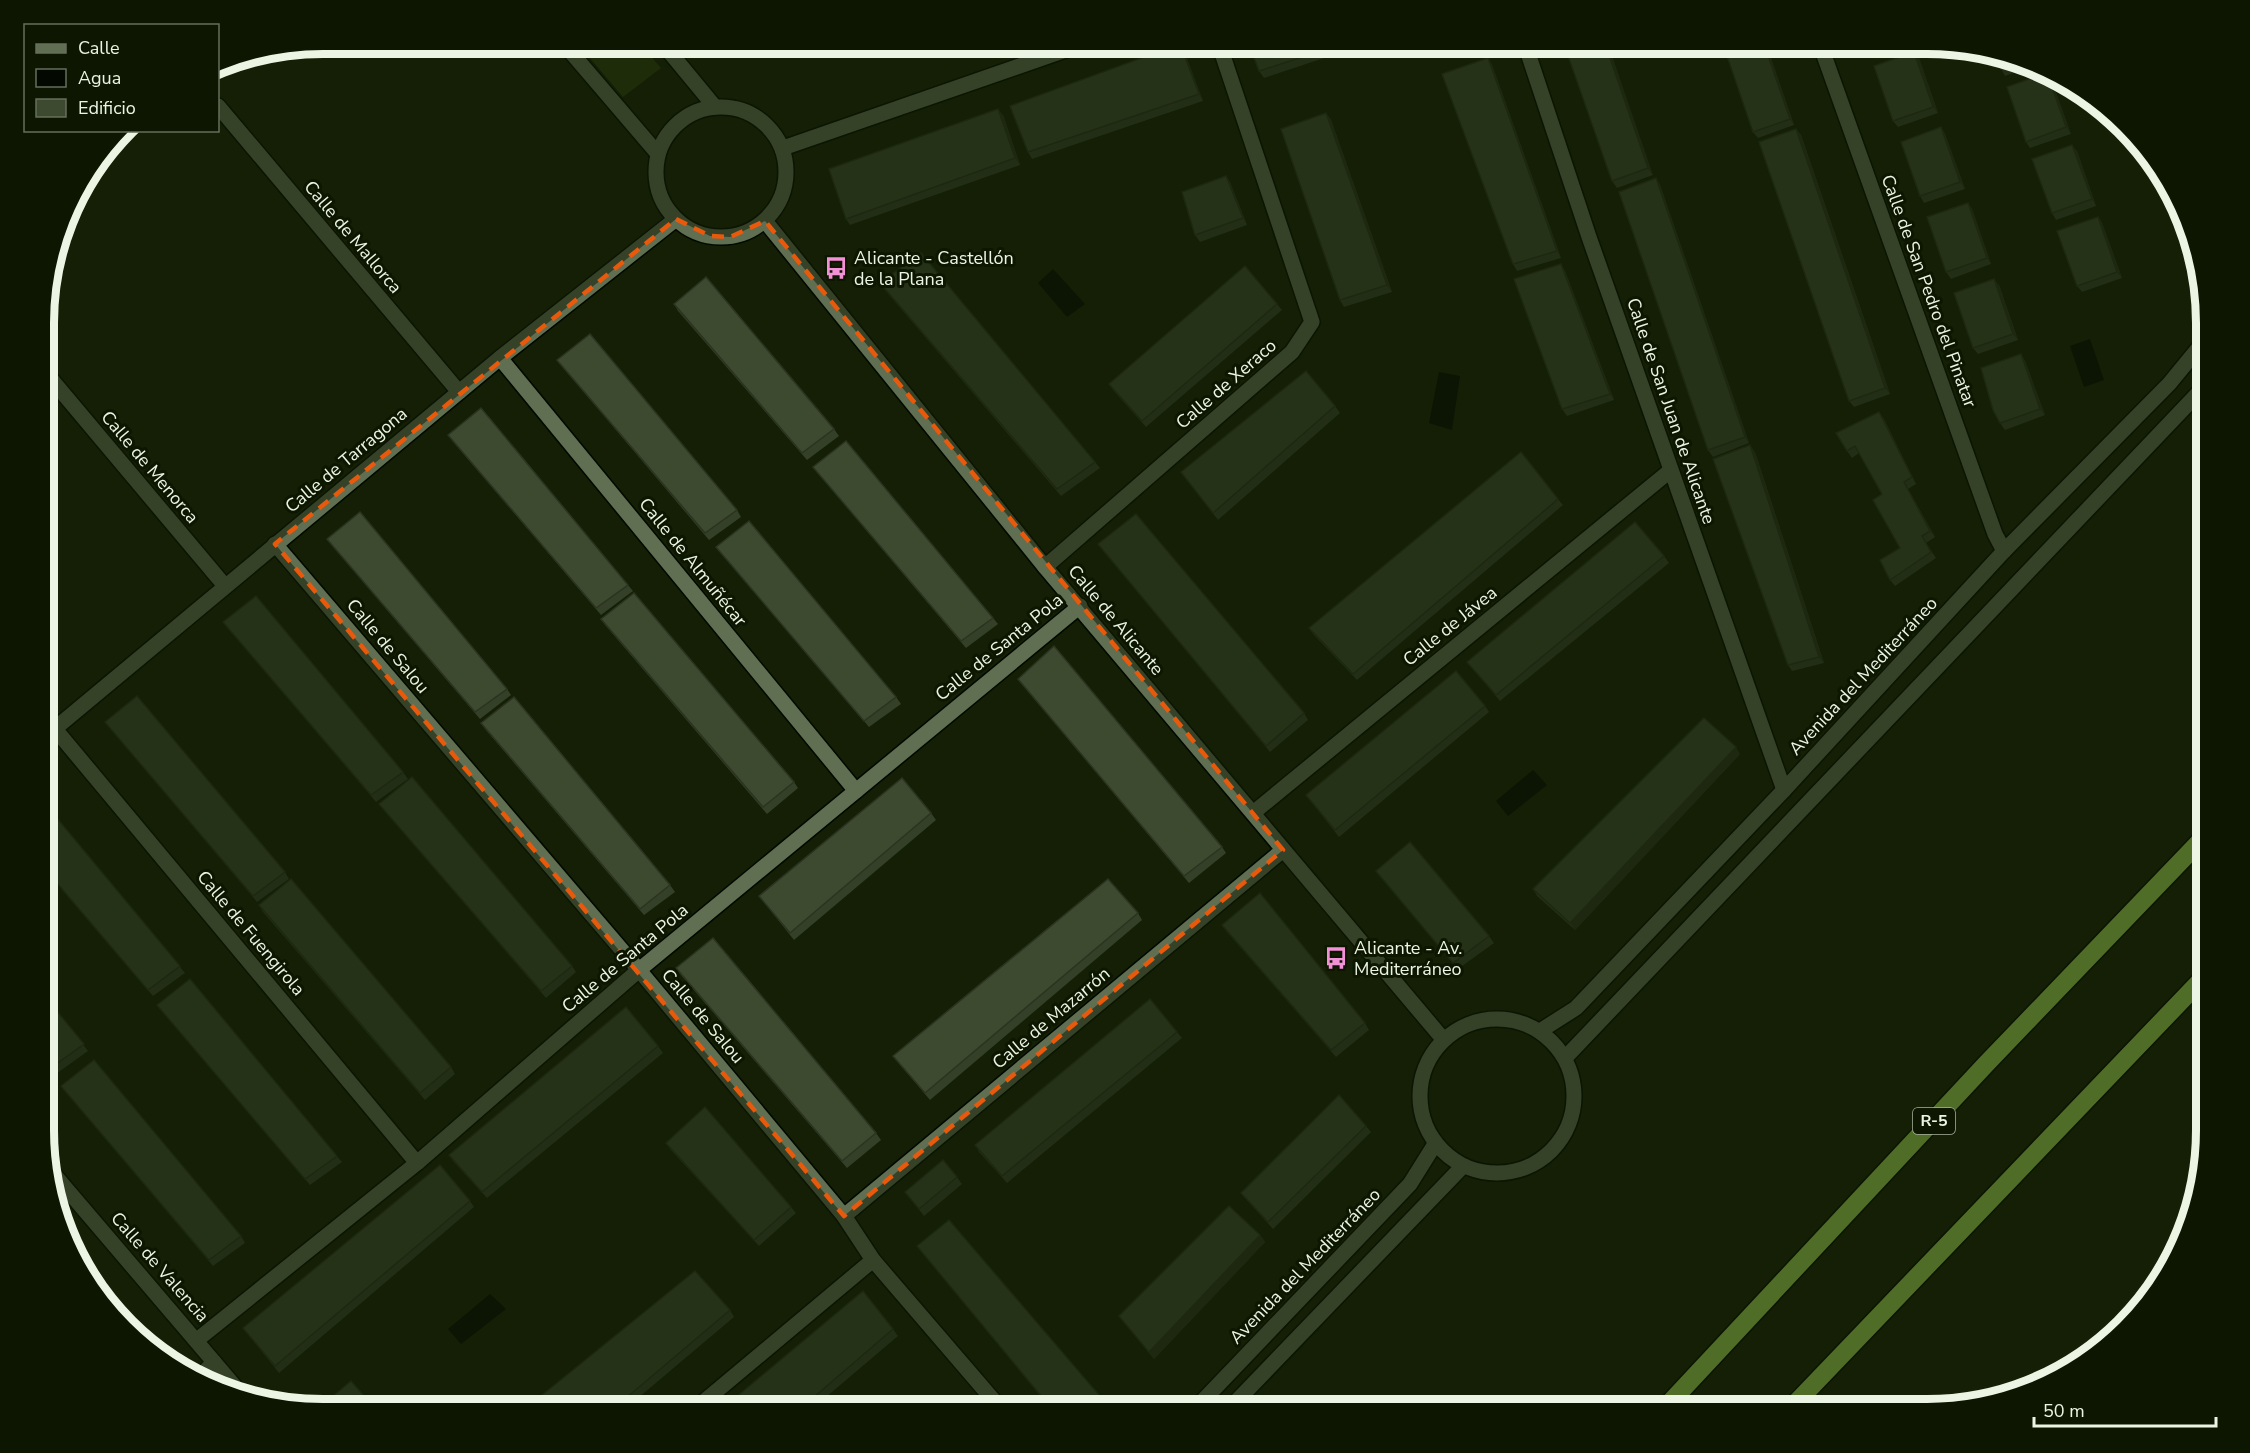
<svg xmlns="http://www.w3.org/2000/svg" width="2250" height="1453" font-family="'Nunito Sans',sans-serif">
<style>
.green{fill:#2a3d0f}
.water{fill:#030900}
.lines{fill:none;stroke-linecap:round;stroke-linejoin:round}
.street-casing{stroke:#020900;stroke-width:18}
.secondary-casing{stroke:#020900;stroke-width:18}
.highway-casing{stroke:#020900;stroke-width:21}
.street{stroke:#606e51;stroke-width:15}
.secondary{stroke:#606e51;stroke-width:15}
.highway{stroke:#97cc51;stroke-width:18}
.wall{fill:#344028}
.shaded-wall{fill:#2b3421}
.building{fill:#3d4a2f;stroke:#2b3421;stroke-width:1.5}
.marked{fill:none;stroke:#e8590c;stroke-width:4.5;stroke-dasharray:12 8;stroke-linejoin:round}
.labels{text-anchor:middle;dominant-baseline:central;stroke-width:6;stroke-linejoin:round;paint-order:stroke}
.shield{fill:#0c1601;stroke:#a9b2a0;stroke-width:1.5}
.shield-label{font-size:16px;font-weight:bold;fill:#ecf5e4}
.street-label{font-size:18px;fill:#ecf5e4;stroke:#0c1601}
.poi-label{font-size:18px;fill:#ecf5e4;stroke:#0c1601;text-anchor:start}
.rim{fill:none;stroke:#ecf5e4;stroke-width:8}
</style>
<rect width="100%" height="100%" fill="#141f06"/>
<!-- green -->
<path class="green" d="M578,44H640L661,68L623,97Z"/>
<!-- water -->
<g class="water">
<path d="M1053,269L1085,304L1067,317L1038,283Z"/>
<path d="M2090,339L2104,380L2084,387L2070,346Z"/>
<path d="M1439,372L1460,376L1452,430L1429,423Z"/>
<path d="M1533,770L1547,785L1508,816L1496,801Z"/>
<path d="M490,1294L506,1309L461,1344L448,1329Z"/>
</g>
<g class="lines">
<!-- street casing -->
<g class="street-casing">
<g id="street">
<path d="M1525,44L1589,237L1784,790"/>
<path d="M1820,44L1995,534L2004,551"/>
<path d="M218,106L459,392"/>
<path d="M783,148L1083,44"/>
<path d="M500,358L856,791"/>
<path d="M46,373L225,586"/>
<path d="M275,544L639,970L844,1216L873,1260L1001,1409"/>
<path d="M1045,567L1292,352L1312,322L1219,44"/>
<path d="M55,729L417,1163"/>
<path d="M46,736L500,358L676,219"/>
<path d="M1253,813L1671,470"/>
<path d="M844,1216L1283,850"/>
<path d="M197,1340L417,1163L639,970L1080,606"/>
<path d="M199,1378L214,1362"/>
<path d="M695,1409L873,1260"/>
</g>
</g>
<!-- secondary casing -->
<g class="secondary-casing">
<g id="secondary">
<path d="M564,44L658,154"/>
<path d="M663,44L715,107"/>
<circle cx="721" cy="172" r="65"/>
<path d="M765,221L1045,567L1443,1039"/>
<circle cx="1497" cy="1096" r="77"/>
<path d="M1540,1031L1576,1008L1784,790L2004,551L2169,384L2206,339"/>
<path d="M1565,1058L2206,385"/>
<path d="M46,1165L243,1396"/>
<path d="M1195,1409L1410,1184L1435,1144"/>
<path d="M1229,1409L1463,1166"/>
</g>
</g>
<!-- highway casing -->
<g class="highway-casing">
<g id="highway">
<path d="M1664,1409L1987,1063L2206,835"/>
<path d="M1790,1409L2206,975"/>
</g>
</g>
<!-- street -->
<use href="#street" class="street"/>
<!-- secondary -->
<use href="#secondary" class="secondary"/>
<!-- highway -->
<use href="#highway" class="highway"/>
</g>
<!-- wall -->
<g class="wall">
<path d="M1180,44L1184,51L1203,101L1032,159L1028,152Z"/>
<path d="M1249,44H1366L1264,78L1259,71Z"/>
<path d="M1564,44L1653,175L1617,188L1612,181Z"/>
<path d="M1723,44H1766L1794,125L1758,138L1753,132Z"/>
<path d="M1866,44H1895L1871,52Z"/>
<path d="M1914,52L1919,58L1938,113L1898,127L1893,121Z"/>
<path d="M1488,58L1492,65L1561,258L1517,271L1513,264Z"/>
<path d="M2017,58L2033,66L2005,76L2001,69Z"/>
<path d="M2046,73L2048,74L2051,79L2071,134L2030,148L2026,142Z"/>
<path d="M1326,113L1331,120L1392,292L1344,307L1340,300Z"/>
<path d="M1003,115L1020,165L850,225L846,219Z"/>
<path d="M1941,127L1945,134L1965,189L1924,203L1920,196Z"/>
<path d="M1796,129L1801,135L1890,394L1854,407L1849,401Z"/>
<path d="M2077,151L2096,206L2056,220L2052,213Z"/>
<path d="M1226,176L1230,182L1247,225L1200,242L1195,235Z"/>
<path d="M1656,178L1660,185L1749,443L1713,457L1708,450Z"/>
<path d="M1968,203L1972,209L1991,264L1951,279L1946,272Z"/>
<path d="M2098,217L2102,223L2122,278L2082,292L2077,286Z"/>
<path d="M1565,271L1614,400L1567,416L1562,409Z"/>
<path d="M880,283L1095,462L1100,468L1061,496L885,290Z"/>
<path d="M1999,285L2018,340L1978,354L1973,348Z"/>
<path d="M674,304L834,429L839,436L807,460L678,311Z"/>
<path d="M1277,304L1282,310L1146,427L1113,390L1109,384Z"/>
<path d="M2021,354L2025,361L2045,415L2005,430L2000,423Z"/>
<path d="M557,360L737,510L741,517L709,540Z"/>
<path d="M1335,406L1340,413L1218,520L1181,472Z"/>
<path d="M1879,412L1884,419L1916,484L1908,489L1935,537L1926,543L1936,558L1895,586L1890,580L1900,548L1882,494L1859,453L1852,458L1847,451Z"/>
<path d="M448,435L628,585L633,591L601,615Z"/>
<path d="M1755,452L1824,663L1792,671L1788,665Z"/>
<path d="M813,467L993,618L998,624L966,648Z"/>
<path d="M1558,499L1563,505L1357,680L1314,635L1309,628Z"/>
<path d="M327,539L507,689L511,695L480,719Z"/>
<path d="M1098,544L1304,713L1308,720L1270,752Z"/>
<path d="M716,547L896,697L901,704L869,727Z"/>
<path d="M1664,556L1669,563L1500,701L1467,662Z"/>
<path d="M601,619L794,782L798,788L767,814L606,626Z"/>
<path d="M223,622L403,772L408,779L376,802Z"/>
<path d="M1018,679L1222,847L1226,853L1189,883Z"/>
<path d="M1485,706L1489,712L1339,837L1306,795Z"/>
<path d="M105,722L285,872L289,879L257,902Z"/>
<path d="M481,723L670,885L675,892L644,915L486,730Z"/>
<path d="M1740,754L1575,930L1537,896L1533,889Z"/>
<path d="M379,804L572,966L576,972L546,998L384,810Z"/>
<path d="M46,805L185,973L153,996L46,871Z"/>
<path d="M931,813L936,820L794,940L759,896Z"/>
<path d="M1376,871L1489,936L1494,943L1458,969Z"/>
<path d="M259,905L451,1067L455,1074L425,1100L263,912Z"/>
<path d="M1138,913L1142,920L930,1100L893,1056Z"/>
<path d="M1222,925L1365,1023L1369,1030L1336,1057L1227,932Z"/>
<path d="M676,968L876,1133L881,1140L847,1168L681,975Z"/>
<path d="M46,998L88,1051L56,1074L46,1062Z"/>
<path d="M157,1005L337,1156L342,1162L310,1185Z"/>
<path d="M1177,1032L1182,1038L1007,1183L979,1152L975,1145Z"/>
<path d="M658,1046L663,1053L487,1198L453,1161L449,1155Z"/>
<path d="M61,1086L241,1236L245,1243L213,1266Z"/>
<path d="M1366,1126L1371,1132L1273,1229L1246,1199L1241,1193Z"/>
<path d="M666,1143L791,1207L796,1213L759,1246L670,1149Z"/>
<path d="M957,1177L962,1184L924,1216L905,1192Z"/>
<path d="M470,1201L474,1207L279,1373L243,1328Z"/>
<path d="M1260,1235L1265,1242L1154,1359L1119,1316Z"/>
<path d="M917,1246L1111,1409H1051Z"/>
<path d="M730,1310L734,1317L625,1409H525Z"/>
<path d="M893,1329L898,1336L812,1409H722Z"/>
</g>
<!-- shaded-wall -->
<g class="shaded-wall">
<path d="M1180,44L1184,51L1203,101L1199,94Z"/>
<path d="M1605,44H1608L1653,175L1648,168Z"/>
<path d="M1764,44H1766L1794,125L1790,119Z"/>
<path d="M1914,52L1919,58L1938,113L1933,107Z"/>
<path d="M1488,58L1492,65L1561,258L1557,251Z"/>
<path d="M2047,73L2051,79L2071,134L2066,127Z"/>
<path d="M998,109L1003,115L1020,165L1015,158Z"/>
<path d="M1326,113L1331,120L1392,292L1387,285Z"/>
<path d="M1941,127L1945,134L1965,189L1960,182Z"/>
<path d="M1796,129L1801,135L1890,394L1885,388Z"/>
<path d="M2072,145L2077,151L2096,206L2092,199Z"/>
<path d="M1226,176L1230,182L1247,225L1243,218Z"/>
<path d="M1656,178L1660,185L1749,443L1745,437Z"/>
<path d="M1968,203L1972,209L1991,264L1987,258Z"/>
<path d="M2098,217L2102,223L2122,278L2117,272Z"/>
<path d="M1561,264L1565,271L1614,400L1610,394Z"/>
<path d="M1994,279L1999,285L2018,340L2013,334Z"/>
<path d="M2021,354L2025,361L2045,415L2040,409Z"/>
<path d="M1879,412L1884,419L1916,484L1912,477Z"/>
<path d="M1750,445L1755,452L1824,663L1819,657Z"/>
<path d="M1904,482L1908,489L1935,537L1930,531Z"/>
<path d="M1736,747L1740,754L1575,930L1570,923Z"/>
<path d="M1260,1235L1265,1242L1154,1359L1149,1352Z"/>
</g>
<!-- building -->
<g class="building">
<path d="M1180,44L1199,94L1028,152L1010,106Z"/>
<path d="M1249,44H1342L1259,71Z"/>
<path d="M1564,44H1605L1648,168L1612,181Z"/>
<path d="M1723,44H1764L1790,119L1753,132Z"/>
<path d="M1914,52L1933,107L1893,121L1874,66Z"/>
<path d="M1996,55L2017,58L2023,61L2001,69Z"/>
<path d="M1488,58L1557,251L1513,264L1442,74Z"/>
<path d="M2046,73H2047L2066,127L2026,142L2007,87Z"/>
<path d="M998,109L1015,158L846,219L829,169Z"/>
<path d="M1326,113L1387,285L1340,300L1281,129Z"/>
<path d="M1941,127L1960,182L1920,196L1901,142Z"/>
<path d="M1796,129L1885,388L1849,401L1759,142Z"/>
<path d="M2072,145L2092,199L2052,213L2032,159Z"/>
<path d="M1226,176L1243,218L1195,235L1182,192Z"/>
<path d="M1656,178L1745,437L1708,450L1619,192Z"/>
<path d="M1968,203L1987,258L1946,272L1927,217Z"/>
<path d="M2098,217L2117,272L2077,286L2057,231Z"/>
<path d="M921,253L1095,462L1057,489L880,283Z"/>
<path d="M1561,264L1610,394L1562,409L1514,279Z"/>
<path d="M1245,266L1277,304L1142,421L1109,384Z"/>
<path d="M706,277L834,429L802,453L674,304Z"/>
<path d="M1994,279L2013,334L1973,348L1954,293Z"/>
<path d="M590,334L737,510L705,533L557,360Z"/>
<path d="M2021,354L2040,409L2000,423L1993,410L1981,368Z"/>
<path d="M1306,371L1335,406L1213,513L1181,472Z"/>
<path d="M481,408L628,585L596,608L448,435Z"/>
<path d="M1879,412L1912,477L1904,482L1930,531L1922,536L1931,552L1890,580L1880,560L1900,548L1873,500L1882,494L1855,446L1847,451L1836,433Z"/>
<path d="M846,441L993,618L961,641L813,467Z"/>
<path d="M1750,445L1819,657L1788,665L1713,459Z"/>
<path d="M1521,452L1558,499L1353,674L1309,628Z"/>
<path d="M360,512L507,689L475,712L327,539Z"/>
<path d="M1136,514L1304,713L1266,746L1098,544Z"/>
<path d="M749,521L896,697L864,721L716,547Z"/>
<path d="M1635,522L1664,556L1496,695L1467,662Z"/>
<path d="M634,593L794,782L763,807L601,619Z"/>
<path d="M256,596L403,772L371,795L223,622Z"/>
<path d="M1054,646L1222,847L1184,876L1018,679Z"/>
<path d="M1456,671L1485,706L1335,830L1306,795Z"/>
<path d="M137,696L285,872L253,896L105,722Z"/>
<path d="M514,697L670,885L640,909L481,723Z"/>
<path d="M1704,718L1736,747L1570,923L1533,889Z"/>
<path d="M412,777L572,966L541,991L379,804Z"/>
<path d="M902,778L931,813L790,933L759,896Z"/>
<path d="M46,805L180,966L148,990L46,870Z"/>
<path d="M1410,842L1489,936L1453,963L1376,871Z"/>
<path d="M291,879L451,1067L420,1093L259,905Z"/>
<path d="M1108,879L1138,913L925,1093L893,1056Z"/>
<path d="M1260,893L1365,1023L1331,1050L1222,925Z"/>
<path d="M713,938L876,1133L842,1161L676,968Z"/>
<path d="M190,979L337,1156L305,1179L157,1005Z"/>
<path d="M46,998L84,1044L52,1067L46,1060Z"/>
<path d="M1150,999L1177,1032L1002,1176L975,1145Z"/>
<path d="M626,1007L658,1046L482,1192L449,1155Z"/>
<path d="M94,1060L241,1236L209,1260L61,1086Z"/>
<path d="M1339,1095L1366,1126L1268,1222L1241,1193Z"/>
<path d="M705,1107L791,1207L754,1240L666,1143Z"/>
<path d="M943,1160L957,1177L919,1209L905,1192Z"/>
<path d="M440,1165L470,1201L275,1366L243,1328Z"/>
<path d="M1229,1206L1260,1235L1149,1352L1119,1316Z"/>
<path d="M949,1220L1111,1409H1052L917,1246Z"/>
<path d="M695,1271L730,1310L613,1409H525Z"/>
<path d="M863,1291L893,1329L800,1409H722Z"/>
<path d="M351,1381L375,1409H318Z"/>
</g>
<!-- marked area -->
<path d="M0 0H2250V1453H0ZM676,219L710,236L730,237L765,221L1283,850L844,1216L275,544Z" fill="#141f06" fill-opacity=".55" fill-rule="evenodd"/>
<path class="marked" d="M676,219L710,236L730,237L765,221L1283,850L844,1216L275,544Z"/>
<!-- icons -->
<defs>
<g id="bus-bare" transform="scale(1.8)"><path d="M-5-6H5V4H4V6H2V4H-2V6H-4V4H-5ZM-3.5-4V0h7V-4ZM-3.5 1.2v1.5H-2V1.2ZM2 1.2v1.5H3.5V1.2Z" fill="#f391d6" stroke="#0c1601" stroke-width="2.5" paint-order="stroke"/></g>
</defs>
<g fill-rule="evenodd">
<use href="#bus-bare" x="836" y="268"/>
<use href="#bus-bare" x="1336" y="958"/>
</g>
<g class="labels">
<!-- shield labels -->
<rect class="shield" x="1913" y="1108" width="42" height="26" rx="4.5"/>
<g class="shield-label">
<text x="1934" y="1121">R-5</text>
</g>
<!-- street labels -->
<g class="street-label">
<text transform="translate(353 237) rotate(50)">Calle de Mallorca</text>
<text transform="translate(1929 291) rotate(70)">Calle de San Pedro del Pinatar</text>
<text transform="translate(1226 384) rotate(-41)">Calle de Xeraco</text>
<text transform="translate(1671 411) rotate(71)">Calle de San Juan de Alicante</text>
<text transform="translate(346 460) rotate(-40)">Calle de Tarragona</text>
<text transform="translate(150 467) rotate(50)">Calle de Menorca</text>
<text transform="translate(693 562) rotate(51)">Calle de Almuñécar</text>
<text transform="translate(1116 620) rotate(50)">Calle de Alicante</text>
<text transform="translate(1450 626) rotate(-39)">Calle de Jávea</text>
<text transform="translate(388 646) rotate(50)">Calle de Salou</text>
<text transform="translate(999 647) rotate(-39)">Calle de Santa Pola</text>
<text transform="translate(1863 676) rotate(-47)">Avenida del Mediterráneo</text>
<text transform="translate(251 933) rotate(50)">Calle de Fuengirola</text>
<text transform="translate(625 958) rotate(-40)">Calle de Santa Pola</text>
<text transform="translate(703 1016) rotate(50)">Calle de Salou</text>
<text transform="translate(1051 1018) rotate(-40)">Calle de Mazarrón</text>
<text transform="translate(1305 1266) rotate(-46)">Avenida del Mediterráneo</text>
<text transform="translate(160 1267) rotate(49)">Calle de Valencia</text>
</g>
<!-- poi labels -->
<g class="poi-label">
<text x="854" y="258">Alicante - Castellón<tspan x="854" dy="21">de la Plana</tspan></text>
<text x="1354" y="948">Alicante - Av.<tspan x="1354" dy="21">Mediterráneo</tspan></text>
</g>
</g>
<!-- crop -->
<path d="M0 0H2250V1453H0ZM323 54H1927A269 269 0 0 1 2196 323V1130A269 269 0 0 1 1927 1399H323A269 269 0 0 1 54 1130V323A269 269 0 0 1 323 54Z" fill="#0c1601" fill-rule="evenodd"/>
<path class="rim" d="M323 54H1927A269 269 0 0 1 2196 323V1130A269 269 0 0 1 1927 1399H323A269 269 0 0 1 54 1130V323A269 269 0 0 1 323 54Z"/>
<!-- legend -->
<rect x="24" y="24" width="195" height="108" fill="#0c1601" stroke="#666f5c" stroke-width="1.5"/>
<rect x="36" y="44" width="30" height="9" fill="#606e51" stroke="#666f5c" stroke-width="1.5"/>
<text x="78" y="54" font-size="18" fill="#ecf5e4">Calle</text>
<rect x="36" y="69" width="30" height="18" fill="#030900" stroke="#666f5c" stroke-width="1.5"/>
<text x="78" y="84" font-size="18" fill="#ecf5e4">Agua</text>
<rect x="36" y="99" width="30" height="18" fill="#3d4a2f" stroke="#666f5c" stroke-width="1.5"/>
<text x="78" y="114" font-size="18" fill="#ecf5e4">Edificio</text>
<!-- scale -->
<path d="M2034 1417v9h182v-9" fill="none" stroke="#ecf5e4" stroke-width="3"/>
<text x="2043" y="1417" font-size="18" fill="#ecf5e4" stroke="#0c1601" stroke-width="4.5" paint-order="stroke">50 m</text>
</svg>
